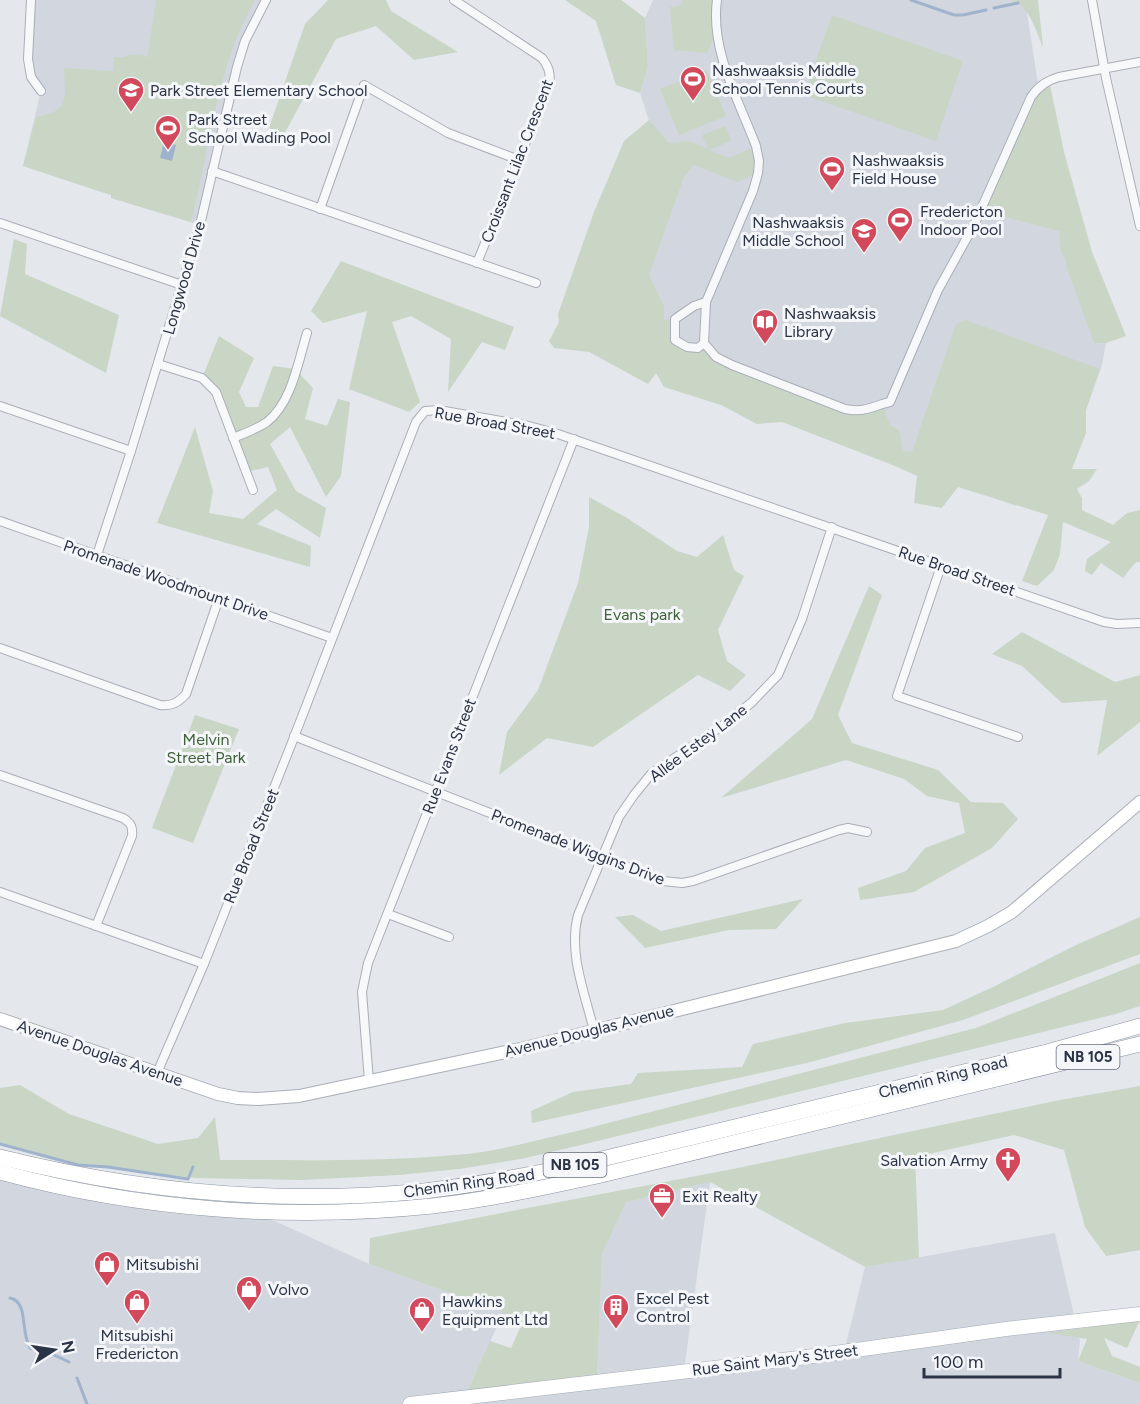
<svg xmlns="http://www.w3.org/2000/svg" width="1140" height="1404" font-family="Figtree,sans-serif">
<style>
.built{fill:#d2d6de}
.green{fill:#c9d6c5}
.water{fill:#9fb4cc}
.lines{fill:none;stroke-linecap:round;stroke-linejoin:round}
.stream{stroke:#9fb4cc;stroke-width:3}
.street-casing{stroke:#a9aeb7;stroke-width:10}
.secondary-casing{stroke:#a9aeb7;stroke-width:14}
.primary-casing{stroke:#a3abb8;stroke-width:15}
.highway-casing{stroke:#8b94a3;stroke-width:16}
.street{stroke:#f7f8fa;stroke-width:8}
.secondary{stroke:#fff;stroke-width:12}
.primary{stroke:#fff;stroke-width:14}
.highway{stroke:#fff;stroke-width:15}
.labels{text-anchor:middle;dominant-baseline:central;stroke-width:6;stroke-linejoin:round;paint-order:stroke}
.shield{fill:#f4f6f9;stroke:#676e7b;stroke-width:1.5}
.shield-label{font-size:15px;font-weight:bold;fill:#2b3445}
.poi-label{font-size:16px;fill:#2b3445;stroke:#f4f6f9;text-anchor:start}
.street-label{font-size:16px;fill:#2b3445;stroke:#f4f6f9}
.park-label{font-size:16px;fill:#3f6138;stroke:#f4f6f9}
</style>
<rect width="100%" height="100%" fill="#e4e7ec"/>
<!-- built -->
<g class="built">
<path d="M31,0H266L245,41L200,225L111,198V195L23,166L41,91L31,77Z"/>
<path d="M653,0H1025L1050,161L1106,343L1102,365L1086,410L1016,506L666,376L636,289L658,148L640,93L648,67L645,18Z"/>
<path d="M0,1172L255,1212L369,1264L504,1312L464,1397L597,1381L602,1254L625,1202L710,1182L684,1370L844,1352L865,1267L1055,1233L1080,1341L1078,1361L1140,1383V1404H0Z"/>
</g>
<!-- green -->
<g class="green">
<path d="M156,0H255C216,68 210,147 191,222L111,198V195L23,166L36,117C71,111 65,97 64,68L113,71L114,57H125L127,55L142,54L147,58Z"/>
<path d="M328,0H386L391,11L458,52L414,60L376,26L336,39L283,136L269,128L305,24Z"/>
<path d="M565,0H621L645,18L648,67L640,93L616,85L596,21Z"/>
<path d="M683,0H717L716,33L707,53L674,50L670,7L681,5Z"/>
<path d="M1012,0H1038L1043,47C1036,31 1030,7 1012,0Z"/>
<path d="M832,15L963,61L936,141L804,95Z"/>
<path d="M707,70L726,116L679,135L660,89Z"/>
<path d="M1049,80L1064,152L1092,252L1126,336L1106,343H1094L1067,268L1066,260L1061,251L1059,231L994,214L984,203L1031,97Z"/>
<path d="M649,120L669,143L689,141L708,149L702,135L726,126L731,141L709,150L729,158L756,146L758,173L737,182L694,165L684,177L649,275L664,306V320L675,319V340L687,347L704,343L716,357L845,409L882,404L890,425L899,430L903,451L912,452L956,324L966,320L1100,369L1086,410V433L1072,469H1097L1089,481L1077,489L1082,498V510L1113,525L1127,513L1140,510V562H1136L1123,578L1101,563L1092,575L1085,571L1087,559L1111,542L1063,522L1060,554L1054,570L1037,586L1022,581L1048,515L958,487L942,508L914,503L917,476L895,466L782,422L757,424L721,405L664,387L656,373L648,384L589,352L554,348L549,341L559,322L558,314L594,212L624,141Z"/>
<path d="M14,239L27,244L25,274L119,315L106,373L0,316Z"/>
<path d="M341,261L514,327L505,350L482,342L448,392L451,339L411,316L392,322L420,402L409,412L349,389L367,311L323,323L311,311Z"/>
<path d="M219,336L254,358L239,392L246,407H258L273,366L295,369L313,388L305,419L327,426L338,399L350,402L341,476L326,497L290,427L270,444L296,491L326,508L320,538L276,509L257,524L311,546L310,567L157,523L195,427L213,491L209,513L243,519L277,490L268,467L246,472L216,392L202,378Z"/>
<path d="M589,497L627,518L677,551L697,557L723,535L734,570L744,576L718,630L727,661L746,675L730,691L698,675L593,747L547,738L499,775L507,732L538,690L578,583L589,527Z"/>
<path d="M869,586L882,595L838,715L852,743L938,770L971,802L1003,803L1018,819L992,848L914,892L860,900L858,888L906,871L925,848L965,833L959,803L927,796L904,779L846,760L721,798L812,719Z"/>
<path d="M1022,632L1115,682L1140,675V722L1097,756L1107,700L1062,703L1022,666L992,654Z"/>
<path d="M195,715L239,729L193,843L152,828Z"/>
<path d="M803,899L776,929L729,930L645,948L615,917L633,915L661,931Z"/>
<path d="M1140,917V954L963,1020L811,1062L532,1123L531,1111L573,1092L631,1084L638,1073L742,1067L753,1044L845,1023L943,1010L995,986L1076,945Z"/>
<path d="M1140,963V1006L1116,1014L581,1145L521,1159L459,1169L399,1175L301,1180L196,1178L78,1165L0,1144V1088L20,1085L69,1114L158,1144L198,1138L215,1117L220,1160C298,1160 377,1162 455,1155C496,1152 537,1140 577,1131L976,1028Z"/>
<path d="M1140,1086V1250L1106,1256L1085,1227L1064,1150L1014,1135L915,1157L919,1258L865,1267L710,1182L626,1202L602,1254L597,1381L464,1398L490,1341L511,1348L520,1328L500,1319L503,1312L369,1264L370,1238L733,1169L1060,1100Z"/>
<path d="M1140,1320L1127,1348L1104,1338L1112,1356L1140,1367V1383L1078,1361L1087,1339L1048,1333Z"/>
</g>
<!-- water -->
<path class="water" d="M164,142L176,145L172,161L160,158Z"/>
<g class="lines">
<!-- stream -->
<g class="stream">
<path d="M911,0L954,15H963L986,10"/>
<path d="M994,8L1018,3"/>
<path d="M0,1144L78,1165L108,1167L188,1179L193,1167"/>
<path d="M10,1298C29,1302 20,1332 30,1348L52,1354L69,1362"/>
<path d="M77,1378L87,1404"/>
</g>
<!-- street casing -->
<g class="street-casing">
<g id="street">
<path d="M31,0L28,59L31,77L41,91"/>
<path d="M454,0L542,58C549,67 551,74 549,85L477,263"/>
<path d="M717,0C710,50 739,101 756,146L759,161L758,173L753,191L706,302L704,343L716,357L732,365L845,409C866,413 872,406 890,402L938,290L974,225L1031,97C1039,86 1046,81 1059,77L1140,62"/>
<path d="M1092,0L1106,78L1140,226"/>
<path d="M212,171L536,283"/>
<path d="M320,209L364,85L448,133L519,160"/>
<path d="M0,223L182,285"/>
<path d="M704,343L698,348L687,347L675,340V319L694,306L706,302"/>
<path d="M158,364L202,378L216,392L253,490"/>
<path d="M0,406L131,451"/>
<path d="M233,438C245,433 257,429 267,422C292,402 298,362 307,333"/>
<path d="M0,521L332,638"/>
<path d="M97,555L131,451L200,225L237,67L245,41L266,0"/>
<path d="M941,566L897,696L1018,737"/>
<path d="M0,648L160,705C172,706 178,703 186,694L219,598"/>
<path d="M294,736L663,881L682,883L693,881L839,830L848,828L867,832"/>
<path d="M0,775L123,818C131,823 133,827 132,836L96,926"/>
<path d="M0,892L204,964"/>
<path d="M388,914L449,937"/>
<path d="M594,1031C585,993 568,954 578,915L619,817L634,795L651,774L722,726L751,703L778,675L802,619L832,527"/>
<path d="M157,1073L204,964L291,745L416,422L425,411L439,410L529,426L555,433L1104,622L1117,624L1140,623"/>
<path d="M369,1081L362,992L368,963L574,439"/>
</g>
</g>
<!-- secondary casing -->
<g class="secondary-casing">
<path id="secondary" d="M0,1019L218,1094L238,1098L258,1099L299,1096L525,1048L956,941L988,926L1012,912L1140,802"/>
</g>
<!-- primary casing -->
<g class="primary-casing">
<path id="primary" d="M410,1404L799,1358L1006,1329L1140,1314"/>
</g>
<!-- highway casing -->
<g class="highway-casing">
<g id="highway">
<path d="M0,1157C139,1192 282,1205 424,1191C477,1185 529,1175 581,1164L1047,1052L1140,1026"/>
<path d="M0,1172C139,1210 288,1221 432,1206C487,1200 542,1188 597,1176L1140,1044"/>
</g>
</g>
<!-- street -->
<use href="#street" class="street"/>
<!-- secondary -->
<use href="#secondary" class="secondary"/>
<!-- primary -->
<use href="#primary" class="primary"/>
<!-- highway -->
<use href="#highway" class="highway"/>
</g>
<!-- icons -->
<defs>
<g id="stadium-pin" transform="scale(1.35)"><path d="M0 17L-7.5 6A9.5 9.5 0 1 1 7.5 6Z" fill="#d1495b" stroke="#f4f6f9"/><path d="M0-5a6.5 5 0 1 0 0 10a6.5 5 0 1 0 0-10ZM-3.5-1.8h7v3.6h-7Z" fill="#fff"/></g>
<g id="school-pin" transform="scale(1.35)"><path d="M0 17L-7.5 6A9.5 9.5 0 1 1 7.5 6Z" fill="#d1495b" stroke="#f4f6f9"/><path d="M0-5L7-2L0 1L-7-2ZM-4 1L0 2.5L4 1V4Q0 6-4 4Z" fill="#fff"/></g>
<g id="library-pin" transform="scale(1.35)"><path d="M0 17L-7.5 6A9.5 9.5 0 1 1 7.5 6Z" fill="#d1495b" stroke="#f4f6f9"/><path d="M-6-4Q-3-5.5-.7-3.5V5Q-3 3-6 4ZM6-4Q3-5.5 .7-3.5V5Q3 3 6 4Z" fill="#fff"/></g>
<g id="church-pin" transform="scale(1.35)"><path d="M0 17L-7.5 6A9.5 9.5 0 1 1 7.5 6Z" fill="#d1495b" stroke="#f4f6f9"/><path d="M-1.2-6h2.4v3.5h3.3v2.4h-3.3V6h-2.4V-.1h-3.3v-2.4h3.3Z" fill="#fff"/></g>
<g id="office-pin" transform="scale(1.35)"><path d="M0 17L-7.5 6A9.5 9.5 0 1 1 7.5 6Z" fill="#d1495b" stroke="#f4f6f9"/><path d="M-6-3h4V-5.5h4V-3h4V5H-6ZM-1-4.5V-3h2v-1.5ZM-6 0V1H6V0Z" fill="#fff"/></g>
<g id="shop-pin" transform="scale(1.35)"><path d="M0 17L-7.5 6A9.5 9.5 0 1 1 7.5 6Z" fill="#d1495b" stroke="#f4f6f9"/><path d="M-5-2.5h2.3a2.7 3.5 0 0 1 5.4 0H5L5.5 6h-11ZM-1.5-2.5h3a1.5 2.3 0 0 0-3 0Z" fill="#fff"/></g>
<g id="building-pin" transform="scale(1.35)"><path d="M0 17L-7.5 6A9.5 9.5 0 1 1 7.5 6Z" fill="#d1495b" stroke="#f4f6f9"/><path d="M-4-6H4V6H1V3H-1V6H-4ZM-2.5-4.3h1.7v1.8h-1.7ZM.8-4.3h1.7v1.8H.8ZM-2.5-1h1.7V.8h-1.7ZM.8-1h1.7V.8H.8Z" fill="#fff"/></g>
</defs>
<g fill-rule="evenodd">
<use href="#stadium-pin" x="693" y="79"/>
<use href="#school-pin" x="131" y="90"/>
<use href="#stadium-pin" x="168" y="128"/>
<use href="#stadium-pin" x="832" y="169"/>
<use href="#stadium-pin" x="900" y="220"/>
<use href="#school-pin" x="864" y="231"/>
<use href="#library-pin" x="765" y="322"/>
<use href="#church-pin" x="1008" y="1160"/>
<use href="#office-pin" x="662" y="1196"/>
<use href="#shop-pin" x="107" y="1264"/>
<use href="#shop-pin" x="249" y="1289"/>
<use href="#shop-pin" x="137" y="1302"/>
<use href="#building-pin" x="616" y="1307"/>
<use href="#shop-pin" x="422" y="1310"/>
</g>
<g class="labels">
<!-- shield labels -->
<g class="shield">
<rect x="1056.5" y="1045" width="63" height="24" rx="4.5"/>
<rect x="543.5" y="1153" width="63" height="24" rx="4.5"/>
</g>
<g class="shield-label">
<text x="1088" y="1057">NB 105</text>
<text x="575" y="1165">NB 105</text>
</g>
<!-- poi labels -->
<g class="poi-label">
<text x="712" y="70">Nashwaaksis Middle<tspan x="712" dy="18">School Tennis Courts</tspan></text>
<text x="150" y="90">Park Street Elementary School</text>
<text x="188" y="119">Park Street<tspan x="188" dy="18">School Wading Pool</tspan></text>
<text x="852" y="160">Nashwaaksis<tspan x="852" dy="18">Field House</tspan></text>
<text x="920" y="211">Fredericton<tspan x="920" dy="18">Indoor Pool</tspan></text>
<text x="844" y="222" text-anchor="end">Nashwaaksis<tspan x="844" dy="18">Middle School</tspan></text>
<text x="784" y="313">Nashwaaksis<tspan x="784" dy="18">Library</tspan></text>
<text x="988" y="1160" text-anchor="end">Salvation Army</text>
<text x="682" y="1196">Exit Realty</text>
<text x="126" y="1264">Mitsubishi</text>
<text x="268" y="1289">Volvo</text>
<text x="636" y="1298">Excel Pest<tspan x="636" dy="18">Control</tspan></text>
<text x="442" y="1301">Hawkins<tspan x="442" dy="18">Equipment Ltd</tspan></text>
<text x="137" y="1335" text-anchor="middle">Mitsubishi<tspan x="137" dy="18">Fredericton</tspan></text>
</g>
<!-- street labels -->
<g class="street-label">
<text transform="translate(517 161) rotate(-69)">Croissant Lilac Crescent</text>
<text transform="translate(184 278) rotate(-74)">Longwood Drive</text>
<text transform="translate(495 423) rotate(10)">Rue Broad Street</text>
<text transform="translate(957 571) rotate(19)">Rue Broad Street</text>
<text transform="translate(166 580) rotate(19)">Promenade Woodmount Drive</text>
<text transform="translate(698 743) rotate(-37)">Allée Estey Lane</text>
<text transform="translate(449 756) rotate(-69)">Rue Evans Street</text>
<text transform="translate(251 846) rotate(-68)">Rue Broad Street</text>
<text transform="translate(578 847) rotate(21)">Promenade Wiggins Drive</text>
<text transform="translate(589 1031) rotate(-14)">Avenue Douglas Avenue</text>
<text transform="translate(100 1053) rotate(19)">Avenue Douglas Avenue</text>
<text transform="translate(943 1077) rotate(-14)">Chemin Ring Road</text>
<text transform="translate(469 1183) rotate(-8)">Chemin Ring Road</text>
<text transform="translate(775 1360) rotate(-7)">Rue Saint Mary's Street</text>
</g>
<!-- park labels -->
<g class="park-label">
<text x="642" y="614">Evans park</text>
<text x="206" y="739">Melvin<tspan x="206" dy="18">Street Park</tspan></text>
</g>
</g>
<!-- north arrow -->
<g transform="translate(54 1350) rotate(78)" stroke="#f4f6f9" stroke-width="4.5" paint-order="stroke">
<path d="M0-4.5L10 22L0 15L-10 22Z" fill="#2b3445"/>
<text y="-9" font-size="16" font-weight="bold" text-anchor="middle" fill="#2b3445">N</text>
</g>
<!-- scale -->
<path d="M924 1368v9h136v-9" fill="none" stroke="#2b3445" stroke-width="3"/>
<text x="933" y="1368" font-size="18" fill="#2b3445" stroke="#f4f6f9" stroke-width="4.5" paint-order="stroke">100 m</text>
</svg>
